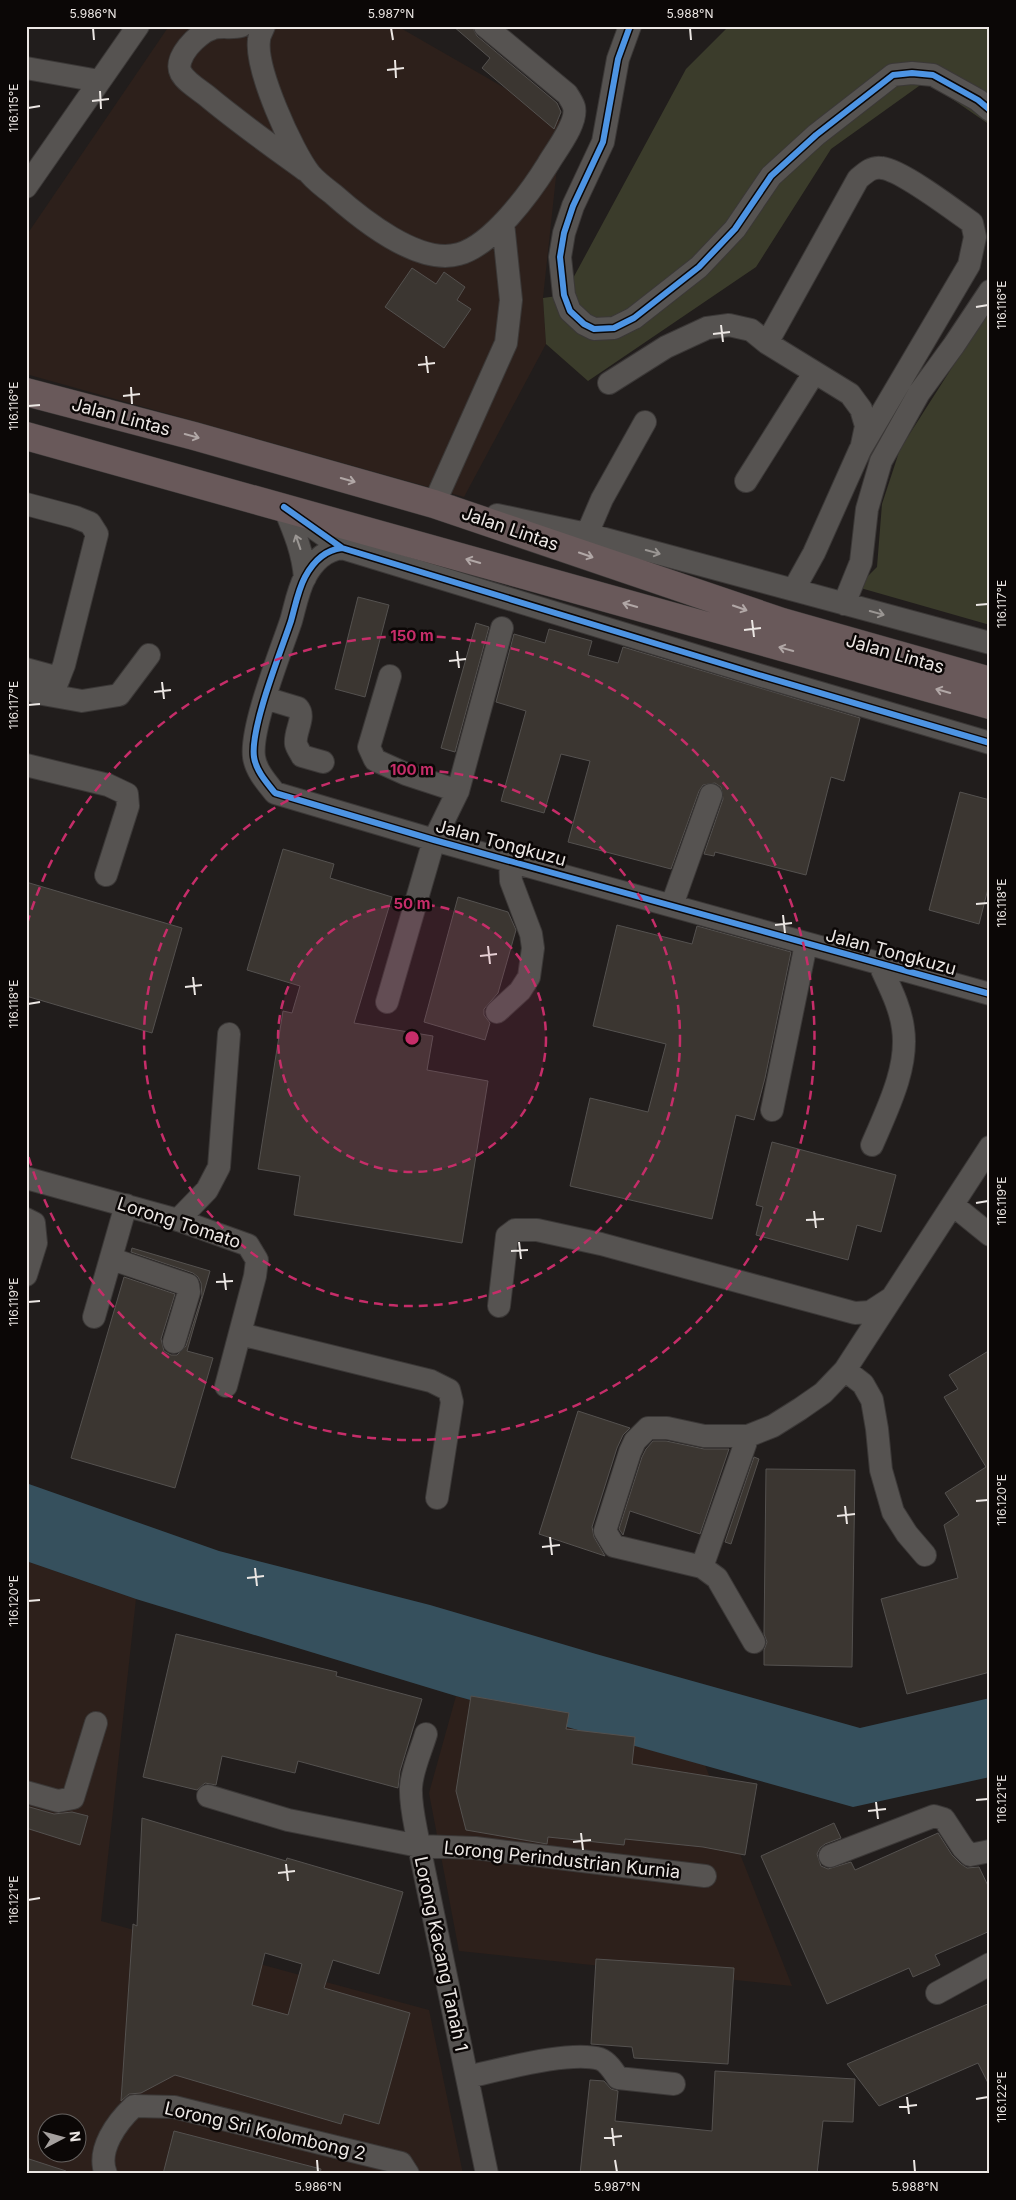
<svg xmlns="http://www.w3.org/2000/svg" width="1016" height="2200" font-family="Inter,sans-serif">
<style>
.built{fill:#2d201b;fill-rule:evenodd}
.green{fill:#3b3c2b}
.water{fill:#36505d}
.building{fill:#3b3631;stroke:#54514f;fill-rule:evenodd}
.lines{fill:none;stroke-linecap:round;stroke-linejoin:round}
.minor-casing{stroke:#3b3837;stroke-width:24}
.highway-casing{stroke:#3b3837;stroke-width:29}
.minor{stroke:#565351;stroke-width:22}
.highway{stroke:#69595a;stroke-width:28}
.cycleway-casing{stroke:#0b0706;stroke-width:9}
.cycleway{stroke:#4d94e3;stroke-width:6}
.oneway{stroke:#b1a7a6}
.oneway2{stroke:#9a9693}
.ticks{fill:none;stroke:#ece7e4;stroke-width:2}
.ring{fill:none;stroke:#c62d69;stroke-width:2.5;stroke-dasharray:9 6}
.labels{text-anchor:middle;stroke-width:5;stroke-linejoin:round;paint-order:stroke}
.street-label{font-size:18px;fill:#ece7e4;stroke:#0b0706}
.centre{fill:#c62d69;stroke:#0b0706;stroke-width:2.5}
.ring-label{font-size:15px;text-anchor:middle;font-weight:bold;fill:#c62d69;stroke:#0b0706;stroke-width:5;stroke-linejoin:round;paint-order:stroke}
.neatline{fill:none;stroke:#ece7e4;stroke-width:2}
.ticks-label{font-size:12px;text-anchor:middle;fill:#ece7e4}
</style>
<rect width="100%" height="100%" fill="#211d1c"/>
<path class="built" d="M169 26H397L562 121 543 298 546 344 464 497 26 374V236Z
M26 1561 136 1599 101 1921 429 2010 463 2174H26ZM48 2122H78V2152H48Z
M456 1696 705 1765 792 1986 459 1951 429 1793Z"/>
<path class="green" d="M729 26H990V125L926 81 831 149 756 267 588 381 546 344 543 298 564 295 686 69Z
M990 308V625L857 587 877 567 882 504 900 449Z"/>
<path class="water" d="M26 1483 219 1551 430 1605 596 1654 860 1728 990 1698V1777L853 1807 456 1696 136 1599 26 1561Z"/>
<path class="building" d="M453 26H472L477 36 557 103 561 112 554 129 482 68 490 58Z
M412 268 436 284 444 272 465 287 457 300 471 309 444 348 385 307Z
M358 597 389 605 365 697 335 689Z
M476 623 489 627 455 752 441 748Z
M549 629 592 641 588 655 618 663 623 647 860 718 844 781 831 777 806 875 715 852 714 856 704 854 723 799 721 787 715 783 703 785 699 791 671 869 568 842 590 761 561 754 544 813 501 801 526 711 496 702 514 634 545 643Z
M960 792 990 800V881L979 924 929 910Z
M283 849 334 864 330 878 392 897 354 1023 433 1036 427 1070 488 1081 462 1243 294 1215 300 1176 258 1169 283 1011 292 1013 300 986 247 970Z
M26 882 182 928 152 1033 26 996Z
M458 897 508 912 516 930 498 993 484 1009V1015L490 1023 485 1040 424 1022Z
M617 925 692 944 697 926 791 952 765 1078 754 1120 736 1115 712 1219 570 1186 590 1098 648 1112 666 1044 593 1026Z
M772 1142 896 1175 881 1232 857 1225 848 1260 756 1235 763 1207 756 1205Z
M132 1248 210 1271 187 1351 213 1358 175 1488 71 1458 124 1277 175 1294 161 1339 164 1351 171 1355H177L186 1346 202 1296 201 1283 198 1277 193 1273 131 1252Z
M990 1350V1672L907 1694 881 1599 958 1578 944 1525 959 1515 945 1493 986 1467 944 1397 958 1389 949 1375Z
M578 1411 630 1428 623 1435 617 1448 592 1527 594 1537 605 1556 539 1534Z
M653 1441H666L704 1449H729L700 1534 630 1511 623 1535 619 1529 642 1457 646 1449Z
M754 1457 759 1459 731 1544 725 1542Z
M766 1469 855 1470 852 1667 764 1665V1650L767 1642 764 1634Z
M176 1634 337 1672 336 1676 422 1699 400 1771 398 1788 298 1761 295 1773 222 1756 216 1785 205 1783 197 1790 143 1777Z
M471 1696 569 1713 566 1729 635 1737 632 1764 757 1784 745 1855 703 1847 625 1839 624 1845 548 1837 547 1844 466 1830 456 1791Z
M26 1806 54 1814 72 1812 88 1816 80 1845 26 1828Z
M142 1818 286 1861 287 1858 403 1892 379 1974 333 1960 324 1988 410 2013 379 2124 344 2114 341 2124 175 2075 141 2093 129 2094 121 2101 133 1924 137 1926ZM265 1953 302 1964 288 2015 252 2005Z
M834 1823 841 1838 825 1844 820 1848 817 1854 821 1866 828 1869 851 1862 855 1870 938 1833 952 1855 961 1864 967 1868 979 1867 990 1890V1931L935 1955 940 1965 913 1977 909 1968 827 2004 761 1856Z
M596 1959 734 1968 728 2064 634 2058 632 2047 591 2044Z
M990 2003V2087L978 2063 879 2106 847 2064Z
M715 2071 855 2079 853 2122 823 2121 817 2174H580L590 2080 604 2081 611 2089 618 2091 615 2121 712 2131Z
M174 2131 321 2169 320 2174H163Z
M26 2158 66 2171V2174H26Z"/>
<g class="lines">
<g class="minor-casing">
<path id="minor" d="M241 26C231 29 221 25 211 29 198 33 173 58 181 73 186 82 198 89 207 96 238 122 272 146 305 170
M264 26C262 31 259 36 259 40 255 69 292 151 310 174 316 181 325 188 333 194 360 218 419 266 459 254 492 245 530 193 548 164 556 150 578 123 574 107 573 103 569 97 567 94L485 26
M630 26 618 59 603 142 573 206 564 233 560 257 564 295 570 311 584 324 594 329 614 328 634 318 699 267 735 229 771 176 816 135 893 75 912 73 933 75 978 100 990 110
M26 68 99 81
M26 187 138 26
M767 343 858 179C865 173 872 166 882 168 901 170 954 210 972 223L975 237 969 265 860 450 814 553 794 589
M609 383 666 347 707 328 729 325 751 330 767 343 850 394 861 409 866 426 862 445
M746 481 814 373
M26 504 75 517 90 523 97 534 64 665 55 688 50 692H36L26 689
M284 507C294 531 303 552 305 578
M451 507 434 504 506 343 511 300 503 223
M497 515 587 534 990 643
M297 516 342 548 759 675 990 743
M587 534 602 499 645 422
M342 548C325 550 313 562 305 577 298 590 295 607 291 621 281 651 250 728 254 757 256 771 267 783 275 793L434 840 990 994
M844 604 861 562 867 509 881 461 919 393 954 345 990 291
M26 669 59 678
M390 676 369 747 375 760 406 774 458 791
M37 693 82 701 119 695 149 655
M265 698 298 708C306 717 294 732 296 744 297 748 300 752 302 756L323 762
M26 765 108 785 127 794 128 806 106 875
M672 905 711 795
M387 1002 434 840 458 791 502 628
M497 1012 520 991 529 977 533 948 531 934 511 881 510 861
M772 1110 806 944
M872 1145C887 1110 909 1067 903 1028 900 1005 888 984 879 963
M26 1178 178 1220 248 1245 257 1260 255 1276 226 1386
M953 1205 990 1235
M26 1219 34 1223 36 1243 26 1275
M178 1220 207 1190 219 1167 229 1034
M112 1259 188 1285 189 1292 174 1342
M499 1306 507 1236 515 1230H537L601 1244 855 1313 870 1312 890 1299
M94 1317 126 1205
M240 1334 431 1381 449 1390 452 1402 437 1498
M845 1370 863 1384 872 1400 877 1429 881 1470 893 1512 907 1534 925 1555
M702 1567 748 1436
M754 1642 717 1578 702 1567 614 1546 605 1531 630 1452 635 1441 648 1428H667L704 1436H748L773 1426 800 1409 823 1393 845 1370 990 1147
M426 1734C421 1751 412 1770 411 1787 410 1806 416 1827 419 1846L487 2174
M26 1792 58 1801 73 1798 96 1723
M208 1796 288 1820 419 1846 475 1848 705 1876
M830 1856 934 1816 944 1819 963 1848 970 1855 990 1851
M937 1993 990 1964
M467 2077C500 2070 570 2050 600 2059 608 2062 614 2072 618 2078L674 2084
M106 2174C96 2150 117 2122 134 2106L174 2107 401 2163 408 2174"/>
</g>
<g class="highway-casing">
<path id="highway" d="M26 392 194 436 434 504 782 622 990 681
M26 436 990 705"/>
</g>
<use href="#minor" class="minor"/>
<use href="#highway" class="highway"/>
<g class="cycleway-casing">
<path id="cycleway" d="M630 26 618 59 603 142 573 206 564 233 560 257 564 295 570 311 584 324 594 329 614 328 634 318 699 267 735 229 771 176 816 135 893 75 912 73 933 75 978 100 990 110
M284 507 342 548 759 675 990 743
M342 548C325 550 313 562 305 577 298 590 295 607 291 621 281 651 250 728 254 757 256 771 267 783 275 793L434 840 990 994"/>
</g>
<use href="#cycleway" class="cycleway"/>
</g>
<defs><path id="oneway-shaft" d="M-6 0H5M1.5-3L5.5 0L1.5 3" fill="none" stroke-width="1.6" stroke-linecap="round" stroke-linejoin="round" transform="scale(1.25)"/></defs>
<g class="oneway">
<use href="#oneway-shaft" transform="translate(192 436) rotate(15)"/>
<use href="#oneway-shaft" transform="translate(348 480) rotate(16)"/>
<use href="#oneway-shaft" transform="translate(586 555) rotate(19)"/>
<use href="#oneway-shaft" transform="translate(473 561) rotate(-164)"/>
<use href="#oneway-shaft" transform="translate(630 605) rotate(-164)"/>
<use href="#oneway-shaft" transform="translate(740 608) rotate(19)"/>
<use href="#oneway-shaft" transform="translate(786 649) rotate(-165)"/>
<use href="#oneway-shaft" transform="translate(943 691) rotate(-164)"/>
</g>
<g class="oneway2">
<use href="#oneway-shaft" transform="translate(298 542) rotate(-109)"/>
<use href="#oneway-shaft" transform="translate(653 552) rotate(15)"/>
<use href="#oneway-shaft" transform="translate(877 613) rotate(15)"/>
</g>
<path class="ticks" d="M93 28 94 40M391 28 393 40M690 28 691 40M395 60 396 78M387 70 404 68M100 91 101 109M92 101 109 99M28 108 40 106M976 307 988 305M721 325 723 342M713 334 730 332M426 356 428 373M418 365 435 363M131 387 132 404M123 396 140 394M28 406 40 405M976 605 988 604M752 620 754 637M744 630 761 628M457 651 459 668M449 661 466 659M162 682 164 699M154 692 171 690M28 705 40 704M976 904 988 903M783 915 785 933M775 925 792 923M488 946 490 964M480 956 497 954M193 977 195 995M185 987 202 985M28 1004 40 1002M976 1203 988 1201M814 1211 816 1228M806 1220 824 1219M519 1242 521 1259M511 1251 528 1250M224 1273 226 1290M216 1282 233 1281M28 1302 40 1301M976 1501 988 1500M845 1506 847 1524M837 1516 855 1514M550 1537 552 1555M542 1547 560 1545M255 1568 257 1586M247 1578 264 1576M28 1601 40 1600M976 1800 988 1799M876 1802 878 1819M868 1811 886 1809M581 1833 583 1850M573 1842 591 1840M286 1864 288 1881M278 1873 295 1871M28 1900 40 1898M907 2097 909 2114M976 2099 988 2097M899 2107 917 2105M612 2128 614 2146M604 2138 622 2136M317 2160 318 2172M615 2160 617 2172M914 2160 915 2172"/>
<circle cx="412" cy="1038" r="134" fill="#c62d69" fill-opacity=".12"/>
<g class="ring">
<circle cx="412" cy="1038" r="134"/>
<circle cx="412" cy="1038" r="268"/>
<path d="M27 924A402 402 0 1 1 27 1152"/>
</g>
<g class="labels">
<g class="street-label">
<text transform="translate(121 417) rotate(15)" y="6">Jalan Lintas</text>
<text transform="translate(510 529) rotate(19)" y="6">Jalan Lintas</text>
<text transform="translate(895 654) rotate(16)" y="6">Jalan Lintas</text>
<text transform="translate(501 843) rotate(15)" y="6">Jalan Tongkuzu</text>
<text transform="translate(891 952) rotate(15)" y="6">Jalan Tongkuzu</text>
<text transform="translate(179 1223) rotate(18)" y="6">Lorong Tomato</text>
<text transform="translate(562 1860) rotate(6)" y="6">Lorong Perindustrian Kurnia</text>
<text transform="translate(441 1954) rotate(78)" y="6">Lorong Kacang Tanah 1</text>
<text transform="translate(265 2131) rotate(13)" y="6">Lorong Sri Kolombong 2</text>
</g>
</g>
<circle cx="412" cy="1038" r="8" class="centre"/>
<g class="ring-label">
<text x="412" y="641">150 m</text>
<text x="412" y="775">100 m</text>
<text x="412" y="909">50 m</text>
</g>
<rect width="1016" height="2200" fill="none" stroke="#0b0706" stroke-width="55"/>
<g transform="translate(62 2138) rotate(84)"><circle r="24" fill="#0b0706" stroke="#65615f"/>
<path d="M0-4L9 19L0 12L-9 19Z" fill="#a5a09e"/>
<text y="-8" font-size="14" font-weight="bold" text-anchor="middle" fill="#ece7e4">N</text>
</g>
<rect x="28" y="28" width="960" height="2144" class="neatline"/>
<g class="ticks-label">
<text x="93" y="18">5.986°N</text>
<text x="391" y="18">5.987°N</text>
<text x="690" y="18">5.988°N</text>
<text transform="translate(14 108) rotate(-90)" y="4">116.115°E</text>
<text transform="translate(1002 305) rotate(-90)" y="4">116.116°E</text>
<text transform="translate(14 406) rotate(-90)" y="4">116.116°E</text>
<text transform="translate(1002 604) rotate(-90)" y="4">116.117°E</text>
<text transform="translate(14 705) rotate(-90)" y="4">116.117°E</text>
<text transform="translate(1002 903) rotate(-90)" y="4">116.118°E</text>
<text transform="translate(14 1004) rotate(-90)" y="4">116.118°E</text>
<text transform="translate(1002 1201) rotate(-90)" y="4">116.119°E</text>
<text transform="translate(14 1302) rotate(-90)" y="4">116.119°E</text>
<text transform="translate(1002 1500) rotate(-90)" y="4">116.120°E</text>
<text transform="translate(14 1601) rotate(-90)" y="4">116.120°E</text>
<text transform="translate(1002 1799) rotate(-90)" y="4">116.121°E</text>
<text transform="translate(14 1900) rotate(-90)" y="4">116.121°E</text>
<text transform="translate(1002 2097) rotate(-90)" y="4">116.122°E</text>
<text x="318" y="2191">5.986°N</text>
<text x="617" y="2191">5.987°N</text>
<text x="915" y="2191">5.988°N</text>
</g>
</svg>
